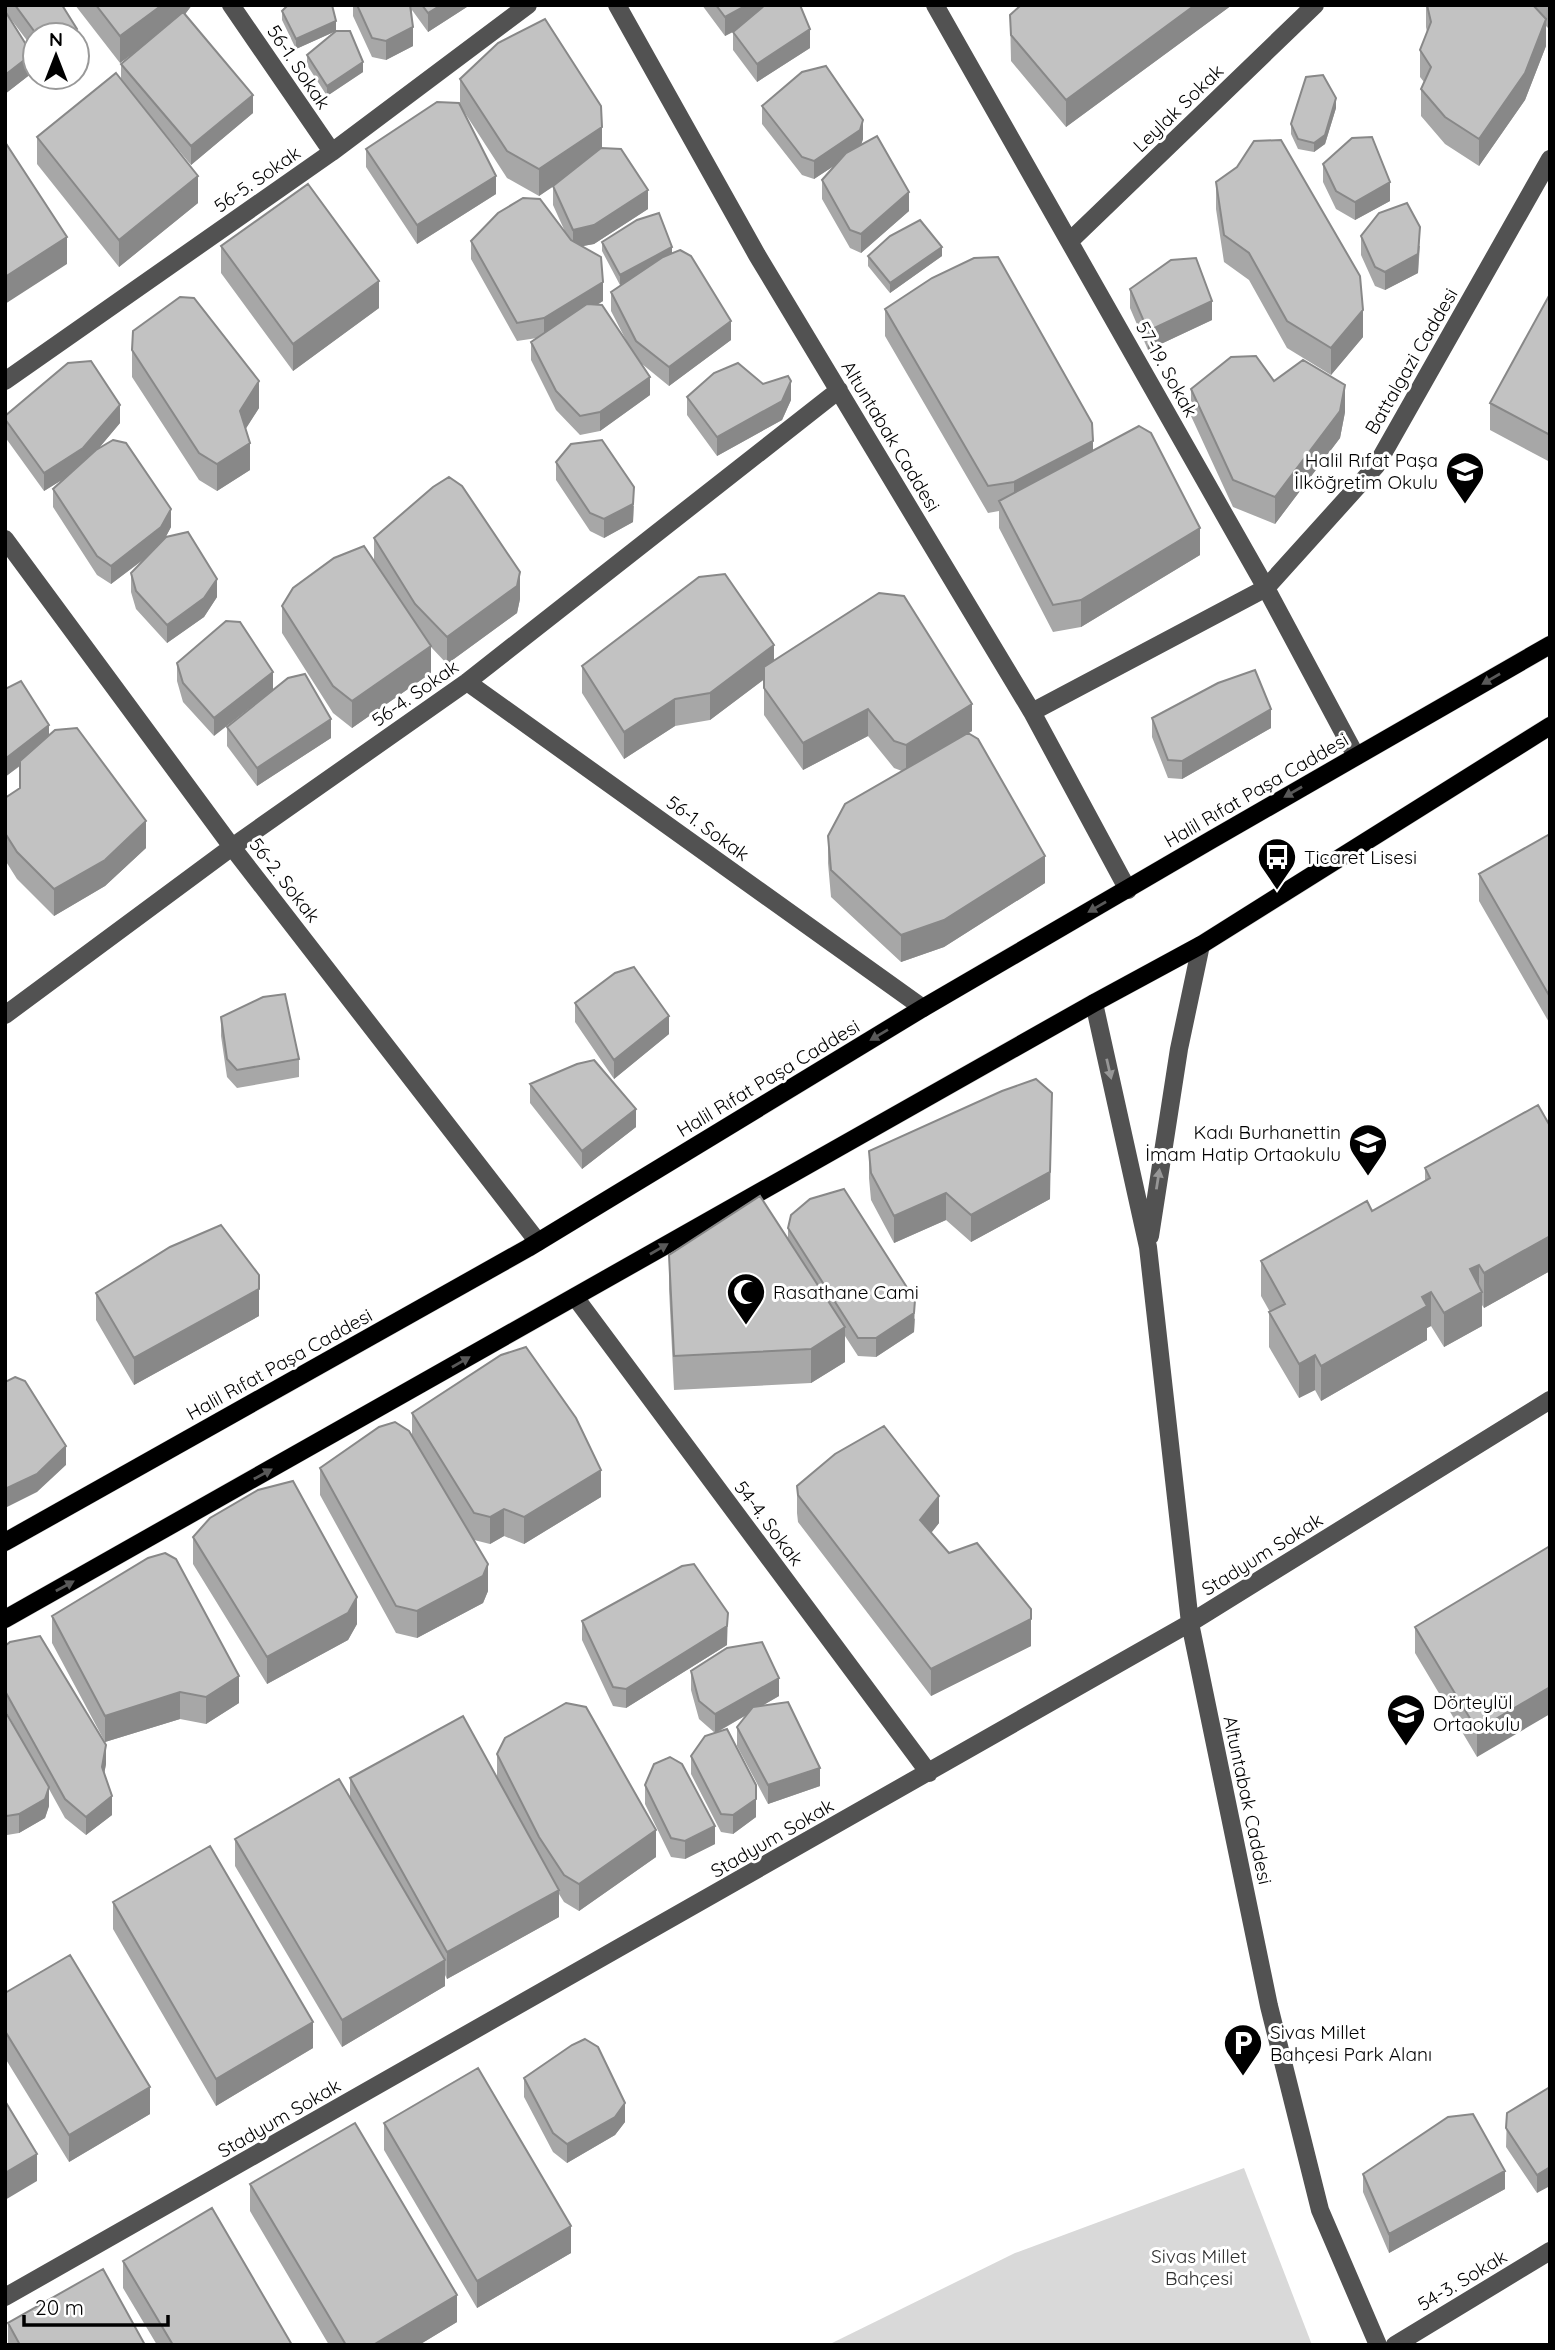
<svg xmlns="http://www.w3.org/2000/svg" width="1555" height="2350" font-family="Quicksand,sans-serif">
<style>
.green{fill:#d9d9d9}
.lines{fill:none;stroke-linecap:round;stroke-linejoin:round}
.major-casing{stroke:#dbdbdb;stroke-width:19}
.minor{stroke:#525252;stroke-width:18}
.major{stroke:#000;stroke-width:18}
.wall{fill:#a7a7a7}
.shaded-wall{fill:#888}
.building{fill:#c2c2c2;stroke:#888;stroke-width:2}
.oneway{fill:#595959}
.oneway2{fill:#979797}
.labels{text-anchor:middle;stroke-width:6;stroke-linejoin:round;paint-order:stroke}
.street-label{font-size:19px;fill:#000;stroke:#fff}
.poi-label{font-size:19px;fill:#000;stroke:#fff;text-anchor:start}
.park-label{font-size:19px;fill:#303030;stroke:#fff}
</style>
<rect width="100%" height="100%" fill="#fff"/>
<path class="green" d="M1244 2168 1312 2345H828L1015 2253Z"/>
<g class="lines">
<g class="major-casing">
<path id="major" d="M5 1542 528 1248 923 1008 1211 840 1550 645
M5 1619 1094 1003 1201 945 1550 726"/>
</g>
<path class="minor" d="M231 5 332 152
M617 5 757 255 1032 712 1128 890
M935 5 1266 588 1356 756
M1071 240 1315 5
M5 381 332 152 528 5
M5 539 232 847 538 1242
M467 682 923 1008
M1032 712 1266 588 1376 466 1550 159
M1094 1003 1148 1247 1190 1623 1269 2006 1320 2210 1378 2345
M5 1015 232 847 467 682 839 390
M1150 1236 1179 1049 1201 945
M575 1297 929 1773
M5 2297 1190 1623 1550 1400
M1395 2345 1550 2251"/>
<use href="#major" class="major"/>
</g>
<path class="wall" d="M5 5H62L77 35H35V51L7 14 32 73 5 94Z
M75 5H192L185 14 253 113 191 165 155 122 198 203 119 267 37 164V137L121 80V64L137 50 120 63Z
M353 5H470L428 32 412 10 413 46 386 60 372 57 353 16Z
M702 5H800L810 48 757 82 733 50V32L725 36Z
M1232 5 1066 127 1011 61 1010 15Z
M1426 5H1550V30L1546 26V46L1525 100 1479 166 1445 144 1421 116V89L1424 82 1420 77V50L1427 32 1426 27Z
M282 11 336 31 296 49 282 20Z
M307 55 363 72 327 96 307 65Z
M460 79 602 148 648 209 594 244 582 246 603 301 597 305 628 344 611 311V292L632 278 620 285 602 251V242L672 253 731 340 669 386 642 364 650 395 600 431 580 435 556 410 531 360V342L537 338 517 341 471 259V241L567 236 553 205V186L539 196 507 178 461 107 496 194 417 244 366 167V149L460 106Z
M762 106 863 139 861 144 909 211 861 253 850 248 822 199V180L835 165 814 179 802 175 762 124Z
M1336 108 1325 144 1314 152 1298 149 1291 134V124Z
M1323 164 1390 201 1355 220 1336 209 1323 182Z
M1216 182 1363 337 1331 375 1287 348 1249 280 1224 262 1216 209Z
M1361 236 1420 246 1418 273 1385 290 1375 286 1361 255Z
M221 246 379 308 293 371 221 273Z
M868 256H942L890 293 868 266Z
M1130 289 1212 320 1148 350 1130 308Z
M1550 294V462L1490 430V403Z
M885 309 1093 451 1200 555 1081 627 1053 632 999 528V511L988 513 885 336Z
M132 350 259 408 245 429 250 470 217 491 199 480 132 377Z
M1274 381 1345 412 1340 438 1275 524 1233 507 1191 416V389Z
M763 384 791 400 782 420 717 456 687 415V397Z
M5 416 120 423 99 448 171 527 165 538 217 597 204 617 167 643 136 609 131 592V573L147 557 111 584 97 575 53 507V489L65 478 44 491 5 437Z
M556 462 634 506 633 522 604 538 590 531 556 480Z
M374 538 520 599 517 613 447 664 431 647V673L352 728 333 713 282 633V606L374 562Z
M226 621 214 736 183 702 177 681V663Z
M774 661 972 731 968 733 1045 883 944 947 901 962 831 897 828 863V836L902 771 894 768 868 736 803 770 764 715V679L710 720 675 726 624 759 582 693V666Z
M5 689 49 735 146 848 105 886 54 916 17 879 5 860V798L20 788V766L5 777Z
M1152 718 1271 728 1182 779 1168 778 1152 737Z
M227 727 331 738 257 786 227 746Z
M1550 834V1024L1479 901V874Z
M575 1003 669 1034 614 1079 575 1022Z
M221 1017 299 1059V1077L237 1088 227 1077 221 1036Z
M530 1084 636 1127 582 1169 530 1103Z
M1550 1126V1271L1484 1308 1482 1305V1326L1444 1347 1431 1326 1427 1328V1340L1321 1401 1315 1390 1299 1398 1269 1347V1312H1270L1261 1296V1261L1372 1211 1425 1181V1168Z
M869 1151 1050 1199 971 1242 946 1220 894 1243 871 1200 869 1178Z
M788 1228 915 1319 914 1332 876 1357 858 1356 845 1336V1362L811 1383 674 1390 669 1289V1255L788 1240Z
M96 1293 259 1316 134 1385 96 1320Z
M412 1413 601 1497 524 1544 504 1536 490 1544 474 1540 488 1591 483 1603 417 1638 396 1633 320 1495V1468L412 1436Z
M797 1486 939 1523 931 1533 1031 1646 931 1696 798 1522 797 1513Z
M193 1537 357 1624 348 1640 267 1684 193 1564Z
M1550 1546 1477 1757 1415 1653V1627Z
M52 1616 239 1703 206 1724 180 1719 105 1742 52 1643Z
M582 1621 727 1645 626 1708 613 1706 582 1640Z
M5 1646 106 1764 104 1774 112 1815 86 1835 65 1818 49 1789V1806L45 1818 19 1833 7 1835 5 1833V1711L30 1755 5 1709Z
M691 1671 779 1696 762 1706 820 1786 768 1804 737 1746V1727L748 1714 716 1733 756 1817 733 1834 721 1832 691 1774V1756L715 1733 699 1719 691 1690Z
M497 1754 656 1857 579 1911 564 1902 559 1894V1917L447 1979 445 1975V1986L342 2047 235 1866V1839L350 1799V1778H497Z
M645 1785 715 1844 685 1859 671 1857 645 1804Z
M113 1902 313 2048 216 2106 113 1929Z
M5 1993 150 2114 69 2162 5 2058Z
M524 2078 625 2122 615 2135 567 2163 553 2152 524 2097Z
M1550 2087 1537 2193 1506 2147 1507 2113Z
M384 2123 571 2253 477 2308 384 2150Z
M1363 2174 1505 2189 1389 2253 1363 2192Z
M250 2184 457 2322 419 2345H329L250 2211Z
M123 2261 292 2345H157L123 2288Z
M8 2323 145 2345H8Z"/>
<path class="shaded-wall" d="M162 5H192L183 17 120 63V36Z
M441 5H470L428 32V13Z
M747 5H773V10L725 36V17Z
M1195 5H1232L1066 127V100Z
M1546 19V46L1525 100 1479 166V139Z
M336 21V31L296 49V39Z
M413 27V46L386 60V41Z
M77 29V35H68Z
M810 29V48L757 82V64Z
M32 54V73L5 94V75Z
M363 62V72L327 96V86Z
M253 95V113L191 165V146Z
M1336 98V108L1325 144 1314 152V143Z
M863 120V139L860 149 814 179V161Z
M602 127V154L539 196V169Z
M198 176V203L119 267V240Z
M496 176V194L417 244V225Z
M1390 182V201L1355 220V202Z
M648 190V209L594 244 573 248V230Z
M909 192V211L861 253V234Z
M1420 227 1418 273 1385 290V272Z
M67 237V264L5 304V277Z
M672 247V256L620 285V275Z
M942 247V256L890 293V283Z
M379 281V308L293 371V344Z
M603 282V301L544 337V318Z
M1212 301V320L1148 350V331Z
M1363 310V337L1331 375V348Z
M731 321V340L669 386V367Z
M650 377V395L600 431V412Z
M259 381V408L240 438V411Z
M791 381V400L782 420 717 456V437Z
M1345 385V412L1340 438 1275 524V497Z
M120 405V423L83 467 44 491V473Z
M1093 441V468L1014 509V482Z
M250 443V470L217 491V464Z
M634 487 633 522 604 538V519Z
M171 509V527L161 546 111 584V566Z
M1200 528V555L1081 627V600Z
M520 572V599L517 613 447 664V637Z
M217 579V597L204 617 167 643V625Z
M774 645V672L710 720V693Z
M431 646V673L352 728V701Z
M7 667V685L5 687V668Z
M273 672V690L214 736V718Z
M675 699V726L624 759V732Z
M972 704V731L906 772V745Z
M868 709V736L803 770V743Z
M1271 709V728L1182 779V761Z
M331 719V738L257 786V768Z
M49 725V743L5 777V759Z
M146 821V848L105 886 54 916V889Z
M1045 856V883L944 947 901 962V935Z
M669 1016V1034L614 1079V1060Z
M1052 1093 1050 1199 971 1242V1215Z
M636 1109V1127L582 1169V1151Z
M946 1193V1220L894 1243V1216Z
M1550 1236V1271L1484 1308V1273Z
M1479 1265V1293L1482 1292V1326L1444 1347V1313L1470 1269Z
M259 1289V1316L134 1385V1358Z
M1431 1292V1326L1427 1328V1340L1321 1401V1366L1422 1297Z
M915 1300 914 1332 876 1357V1338Z
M845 1327V1362L811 1383V1349Z
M1315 1355V1390L1299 1398V1364Z
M66 1446V1465L37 1492 5 1508V1489Z
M601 1470V1497L524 1544V1517Z
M939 1496V1523L920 1547V1520Z
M504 1509V1536L490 1544V1517Z
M488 1564V1591L483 1603 417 1638V1611Z
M357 1597V1624L348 1640 267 1684V1657Z
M728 1613 727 1645 626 1708V1689Z
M1031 1619V1646L931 1696V1669Z
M239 1676V1703L206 1724V1697Z
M779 1678V1696L715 1733V1714Z
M1550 1687V1714L1477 1757V1730Z
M180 1692V1719L105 1742V1716Z
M106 1745V1764L102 1785V1767Z
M820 1768V1786L768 1804V1785Z
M49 1787V1806L45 1818 19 1833V1814Z
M112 1796V1815L86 1835V1817Z
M756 1799V1817L733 1834V1815Z
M715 1826V1844L685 1859V1841Z
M656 1830V1857L579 1911V1884Z
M559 1890V1917L447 1979V1952Z
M445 1960V1986L342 2047V2020Z
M313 2022V2048L216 2106V2079Z
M150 2087V2114L69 2162V2135Z
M625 2103V2122L615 2135 567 2163V2144Z
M37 2154V2181L5 2200V2173Z
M1550 2167V2186L1537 2193V2175Z
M1505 2171V2189L1389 2253V2234Z
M571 2226V2253L477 2308V2281Z
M457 2295V2322L419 2345H373Z"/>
<path class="building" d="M15 5H62L77 29 68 35H37Z
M96 5H162L120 36Z
M288 5H332L336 21 296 39 282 11Z
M357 5H410L413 27 386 41 372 38Z
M422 5H441L428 13Z
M716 5H747L725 17Z
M765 5H800L810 29 757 64 733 32Z
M1021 5H1195L1066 100 1011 35 1010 15Z
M1427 5H1533L1546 19 1525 73 1479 139 1445 117 1421 89 1431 67 1420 50 1431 22Z
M5 11 32 54 5 75Z
M183 12 253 95 191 146 121 64Z
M545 19 601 106 602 127 539 169 507 151 460 79 498 43Z
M336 31H350L363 62 327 86 307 55Z
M826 66 863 120 860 130 814 161 802 157 762 106 802 72Z
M116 73 198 176 119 240 37 137Z
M1323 75 1336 98 1325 135 1314 143 1298 139 1291 124 1306 77Z
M437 102 459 103 496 176 417 225 366 149Z
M877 136 909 192 861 234 850 230 822 180 846 153Z
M1372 137 1390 182 1355 202 1336 191 1323 164 1352 138Z
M1281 140 1360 276 1363 310 1331 348 1287 321 1249 253 1224 235 1216 182 1237 167 1254 141Z
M5 142 67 237 5 277Z
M601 148 621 149 648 190 594 225 573 230 553 186Z
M308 184 379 281 293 344 221 246Z
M523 198 540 199 571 240 601 257 603 282 544 318 517 323 471 241 498 213Z
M1407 203 1420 227 1418 254 1385 272 1375 267 1361 236 1379 213Z
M659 213 672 247 620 275 602 242 637 220Z
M920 220 942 247 890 283 868 256 890 236Z
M680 250 691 256 731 321 669 367 636 341 611 292 663 257Z
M998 257 1092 423 1093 441 1014 482 988 486 885 309 932 278 974 258Z
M1196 258 1212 301 1148 331 1130 289 1171 260Z
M1550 294V435L1490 403Z
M180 297 194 298 259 381 240 411 250 443 217 464 199 453 132 350 133 331Z
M587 304 602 305 650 377 600 412 580 416 556 391 531 342Z
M1256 356 1274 381 1303 360 1345 385 1340 411 1275 497 1233 480 1191 389 1231 357Z
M91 361 120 405 83 448 44 473 5 419V416L68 363Z
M738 363 763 384 788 376 791 381 782 401 717 437 687 397 714 373Z
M1139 426 1151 433 1200 528 1081 600 1053 605 999 501Z
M113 440 126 443 171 509 161 527 111 566 97 556 53 489 96 450Z
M602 440 634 487 633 504 604 519 590 513 556 462 571 444Z
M449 477 462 486 520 572 517 586 447 637 415 604 374 538 433 487Z
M188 532 217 579 204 598 167 625 136 591 131 573 166 537Z
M364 546 431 646 352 701 333 686 282 606 293 588 334 558Z
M725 574 774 645 710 693 675 699 624 732 582 666 699 577Z
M879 593 904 596 972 704 906 745 894 741 868 709 803 743 764 688V667Z
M226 621 240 622 273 672 214 718 183 683 177 663Z
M1255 670 1271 709 1182 761 1168 760 1152 718 1218 683Z
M305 674 331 719 257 768 227 727 288 678Z
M21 681 49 725 5 759V689Z
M77 728 146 821 105 860 54 889 17 852 5 833V798L20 788V761L55 730Z
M968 733 978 739 1045 856 944 920 901 935 831 870 828 836 845 804Z
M1550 834V997L1479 874Z
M634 967 669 1016 614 1060 575 1003 615 973Z
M285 994 299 1059 237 1070 227 1059 221 1017 263 997Z
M594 1060 636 1109 582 1151 530 1084 577 1064Z
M1036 1079 1052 1093 1050 1172 971 1215 946 1193 894 1216 871 1173 869 1151 1002 1091Z
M1538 1105 1550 1126V1236L1484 1273 1479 1265 1470 1269 1482 1292 1444 1313 1431 1292 1422 1297 1427 1306 1321 1366 1315 1355 1299 1364 1269 1312 1285 1304 1261 1261 1367 1201 1372 1211 1430 1178 1425 1168Z
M844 1189 915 1300 914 1313 876 1338H858L788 1228 791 1215 810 1199Z
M760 1196 845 1327 811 1349 674 1356 669 1255Z
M221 1225 259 1275V1289L134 1358 96 1293 170 1247Z
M526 1347 576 1418 601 1470 524 1517 504 1509 490 1517 474 1513 412 1413 501 1355Z
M15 1377 25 1381 66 1446 37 1474 5 1489V1382Z
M395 1422 409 1431 488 1564 483 1576 417 1611 396 1606 320 1468 379 1427Z
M884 1426 939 1496 920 1520 949 1553 977 1543 1031 1609V1619L931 1669 798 1495 797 1486 835 1454Z
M293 1481 357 1597 348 1613 267 1657 193 1537 210 1518 258 1490Z
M1550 1546V1687L1477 1730 1415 1627Z
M165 1553 176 1559 239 1676 206 1697 180 1692 105 1716 52 1616 148 1558Z
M694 1564 728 1613 727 1626 626 1689 613 1687 582 1621 682 1566Z
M40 1636 106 1745 102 1767 112 1796 86 1817 65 1799 5 1691V1646L10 1642Z
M762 1642 779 1678 715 1714 699 1701 691 1671 727 1648Z
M788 1702 820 1768 768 1785 737 1727 753 1707Z
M566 1703 586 1707 656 1830 579 1884 564 1875 539 1837 497 1754 505 1738Z
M5 1711 49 1787 45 1799 19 1814 7 1816 5 1814Z
M463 1716 559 1890 447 1952 350 1778Z
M727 1729 756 1785V1799L733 1815 721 1814 691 1756 705 1736Z
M670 1757 682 1764 715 1826 685 1841 671 1838 645 1785 654 1764Z
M339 1779 445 1960 342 2020 235 1839Z
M210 1846 313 2022 216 2079 113 1902Z
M70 1955 150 2087 69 2135 5 2031V1993Z
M585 2039 598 2047 625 2103 615 2117 567 2144 553 2133 524 2078 572 2045Z
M478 2068 571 2226 477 2281 384 2123Z
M1550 2087V2167L1537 2175 1506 2128 1507 2113Z
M5 2101 37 2154 5 2173Z
M1473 2114 1505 2171 1389 2234 1363 2174 1448 2117Z
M355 2123 457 2295 373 2345H346L250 2184Z
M212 2208 292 2345H173L123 2261Z
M103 2269 145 2345H20L8 2323Z"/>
<defs><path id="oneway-solid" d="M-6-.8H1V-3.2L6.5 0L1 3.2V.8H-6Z" transform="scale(1.75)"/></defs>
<g class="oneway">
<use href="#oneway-solid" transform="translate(1491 679) rotate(150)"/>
<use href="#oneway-solid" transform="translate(1293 792) rotate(150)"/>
<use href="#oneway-solid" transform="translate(1097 907) rotate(150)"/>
<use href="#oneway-solid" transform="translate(879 1035) rotate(149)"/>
<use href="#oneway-solid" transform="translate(659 1249) rotate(-30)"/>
<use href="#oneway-solid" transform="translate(461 1362) rotate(-30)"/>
<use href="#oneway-solid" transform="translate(263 1474) rotate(-29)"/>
<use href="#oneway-solid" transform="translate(65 1586) rotate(-29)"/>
</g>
<g class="oneway2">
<use href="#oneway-solid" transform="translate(1109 1069) rotate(77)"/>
<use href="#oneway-solid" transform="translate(1158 1179) rotate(-81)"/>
</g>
<defs>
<g id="school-pin" transform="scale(2.0125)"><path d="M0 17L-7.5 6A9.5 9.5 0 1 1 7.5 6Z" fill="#000" stroke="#fff"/><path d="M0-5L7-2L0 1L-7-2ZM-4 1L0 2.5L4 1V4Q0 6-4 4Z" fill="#fff"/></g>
<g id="bus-pin" transform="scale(2.0125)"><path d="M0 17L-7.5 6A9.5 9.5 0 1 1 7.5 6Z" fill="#000" stroke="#fff"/><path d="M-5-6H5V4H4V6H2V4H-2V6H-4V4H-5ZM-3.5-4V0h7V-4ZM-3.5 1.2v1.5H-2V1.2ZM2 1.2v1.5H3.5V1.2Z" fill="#fff"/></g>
<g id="mosque-pin" transform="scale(2.0125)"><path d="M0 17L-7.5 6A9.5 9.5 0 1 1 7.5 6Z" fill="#000" stroke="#fff"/><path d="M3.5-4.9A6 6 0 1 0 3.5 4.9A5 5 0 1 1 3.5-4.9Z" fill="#fff"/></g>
<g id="parking-pin" transform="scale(2.0125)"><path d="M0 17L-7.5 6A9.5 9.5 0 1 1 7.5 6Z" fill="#000" stroke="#fff"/><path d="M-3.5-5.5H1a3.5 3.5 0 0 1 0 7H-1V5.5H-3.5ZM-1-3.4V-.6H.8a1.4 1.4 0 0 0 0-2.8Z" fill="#fff"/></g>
</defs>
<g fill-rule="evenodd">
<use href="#school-pin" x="1465" y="471"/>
<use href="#bus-pin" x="1277" y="857"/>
<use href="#school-pin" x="1368" y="1143"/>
<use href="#mosque-pin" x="746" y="1292"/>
<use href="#school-pin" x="1406" y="1713"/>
<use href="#parking-pin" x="1243" y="2043"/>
</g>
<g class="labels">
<g class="street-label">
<text transform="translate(299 67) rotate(56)" y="7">56-1. Sokak</text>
<text transform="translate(1178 108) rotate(-44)" y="7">Leylak Sokak</text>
<text transform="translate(257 179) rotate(-35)" y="7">56-5. Sokak</text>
<text transform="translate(1411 361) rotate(-60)" y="7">Battalgazi Caddesi</text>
<text transform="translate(1167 369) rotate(61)" y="7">57-19. Sokak</text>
<text transform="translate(891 436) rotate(59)" y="7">Altuntabak Caddesi</text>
<text transform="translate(415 693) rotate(-35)" y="7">56-4. Sokak</text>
<text transform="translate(1256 790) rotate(-30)" y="7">Halil Rıfat Paşa Caddesi</text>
<text transform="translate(708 828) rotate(36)" y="7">56-1. Sokak</text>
<text transform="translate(285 880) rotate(52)" y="7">56-2. Sokak</text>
<text transform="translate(768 1078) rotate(-31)" y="7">Halil Rıfat Paşa Caddesi</text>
<text transform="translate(279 1364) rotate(-29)" y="7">Halil Rıfat Paşa Caddesi</text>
<text transform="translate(769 1523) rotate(53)" y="7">54-4. Sokak</text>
<text transform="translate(1262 1554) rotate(-32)" y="7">Stadyum Sokak</text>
<text transform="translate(1248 1800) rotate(78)" y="7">Altuntabak Caddesi</text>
<text transform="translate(772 1838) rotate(-30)" y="7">Stadyum Sokak</text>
<text transform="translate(279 2118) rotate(-30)" y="7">Stadyum Sokak</text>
<text transform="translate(1462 2280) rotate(-31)" y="7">54-3. Sokak</text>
</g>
<g class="poi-label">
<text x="1438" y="467" text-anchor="end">Halil Rıfat Paşa<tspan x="1438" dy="22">İlköğretim Okulu</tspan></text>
<text x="1304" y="864">Ticaret Lisesi</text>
<text x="1341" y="1139" text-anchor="end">Kadı Burhanettin<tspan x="1341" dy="22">İmam Hatip Ortaokulu</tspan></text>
<text x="773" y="1299">Rasathane Cami</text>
<text x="1433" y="1709">Dörteylül<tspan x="1433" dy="22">Ortaokulu</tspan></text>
<text x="1270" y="2039">Sivas Millet<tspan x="1270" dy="22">Bahçesi Park Alanı</tspan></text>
</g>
<g class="park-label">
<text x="1199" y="2263">Sivas Millet<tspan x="1199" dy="22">Bahçesi</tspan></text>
</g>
</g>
<rect width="1555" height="2350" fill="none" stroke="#000000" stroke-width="14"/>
<g transform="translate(56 56)"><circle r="33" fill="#ffffff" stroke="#999999" stroke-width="2"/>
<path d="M0-5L12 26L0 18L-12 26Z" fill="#000000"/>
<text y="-10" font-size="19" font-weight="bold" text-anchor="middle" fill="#000000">N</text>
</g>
<path d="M24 2315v10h144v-10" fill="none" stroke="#000000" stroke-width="3.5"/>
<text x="35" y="2315" font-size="21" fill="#000000" stroke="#ffffff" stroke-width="5" paint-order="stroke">20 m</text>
</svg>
